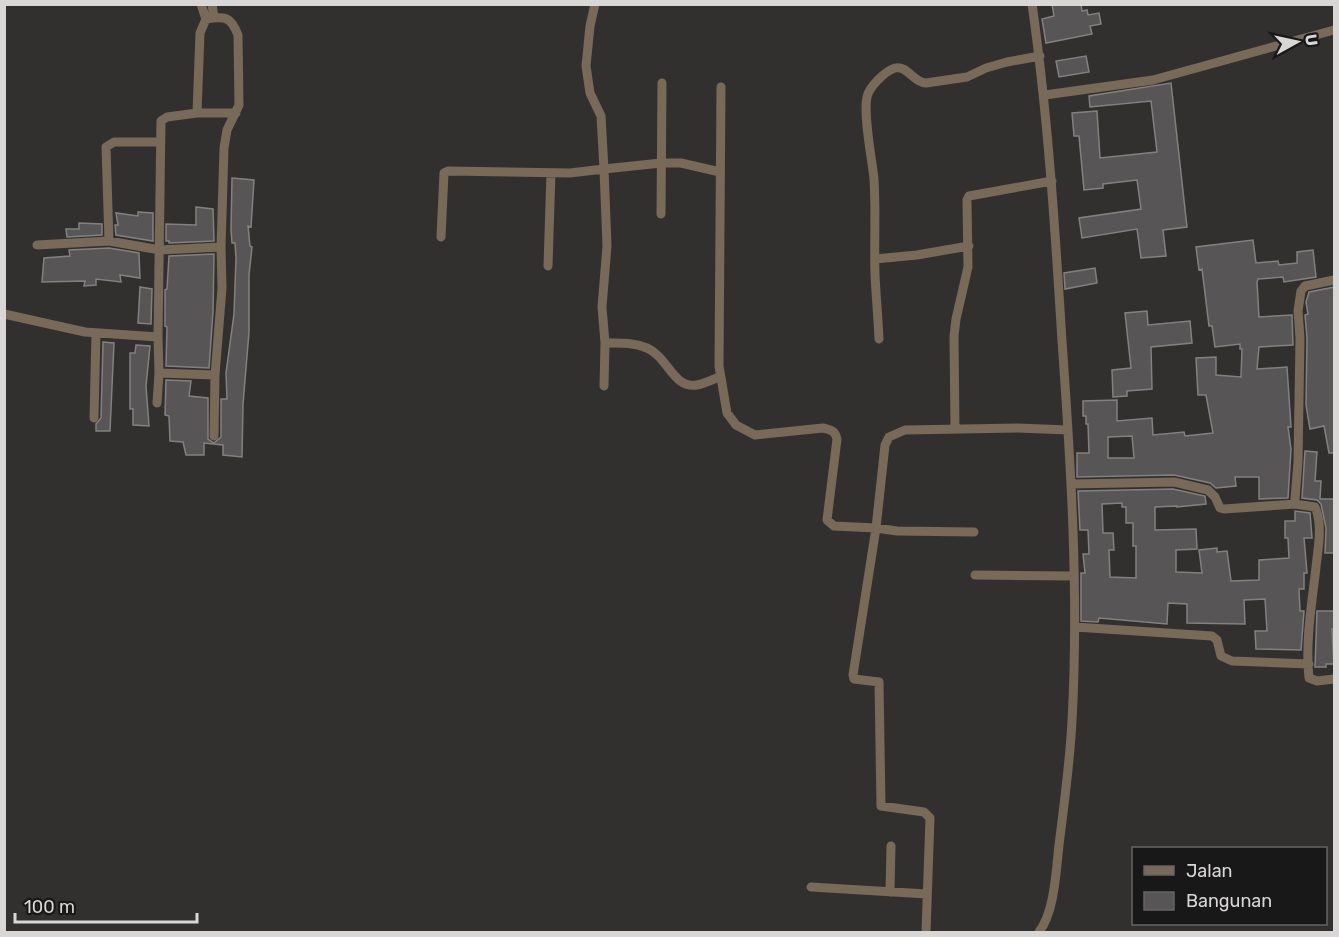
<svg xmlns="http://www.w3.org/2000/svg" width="1339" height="937" font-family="Rubik,sans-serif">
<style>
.building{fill:#585556;stroke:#838080;stroke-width:1.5;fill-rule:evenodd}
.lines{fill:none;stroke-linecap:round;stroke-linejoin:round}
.minor{stroke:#786958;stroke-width:9}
</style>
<rect width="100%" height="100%" fill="#32302f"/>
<path class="building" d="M1052 4H1081L1082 11 1087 10 1088 15 1099 13 1101 24 1090 26 1092 34 1046 43 1042 19 1054 16Z
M1086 56 1089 72 1059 77 1056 61Z
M1171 83 1187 227 1163 230 1166 256 1141 258 1137 229 1082 238 1079 218 1141 209 1137 180 1103 184V188L1084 190 1079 136H1074L1072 113 1097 111 1100 158 1157 152 1151 101 1090 107 1089 96Z
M232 178 254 180 251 227 248 226 250 246 252 247 249 275V332L243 404 242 457 223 455V445L204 443V455H186L183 442 170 441 169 416 165 415 166 380 191 381 189 396 208 398V439L214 443 221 437V399H227L226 373 234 314 236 258 235 243H232L231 230Z
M196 207 213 209 214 241 169 243V241H166V224L196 225Z
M138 212 153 213V241L116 235 115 225H118L116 213 138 216Z
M79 223 102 224V235L67 237 66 229H79Z
M1253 240 1256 263 1278 261 1279 265 1297 263V252L1313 250 1316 277 1284 282 1283 277 1258 279 1257 282 1259 317 1292 315 1293 345 1259 347 1257 369 1287 367 1291 427H1288L1291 449 1288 498 1259 499V477H1235L1236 486 1216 488 1210 483 1174 475 1077 477V453H1089L1088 424H1086V416H1083V401L1117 400V421L1152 418 1153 435 1184 432 1185 436 1213 433 1206 395H1198L1196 358 1216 357V375L1241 377 1242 349H1240V344L1215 347 1212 326H1209L1202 269 1199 270 1196 247ZM1132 436 1134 458H1108V437Z
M109 248 139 253 140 278 120 275 121 282 96 279V285L84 286 85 281 42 282 44 258 70 256 69 250Z
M214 254 213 312 209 368 166 366 167 327 165 326V290L167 289 169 256Z
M1095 268 1097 283 1065 289 1064 273Z
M140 287 152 289 151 324 138 323Z
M1335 287V453H1329L1324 426 1310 429 1306 405 1307 338 1305 315 1308 314 1306 302 1309 292Z
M1147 311 1148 325 1190 321 1192 343 1151 347 1152 389 1127 391V396L1113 397 1112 370 1131 368 1125 313Z
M103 342 114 343 110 431H96V424L101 418Z
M136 345 150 346 146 386 149 426 133 425V409H130V353H135Z
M1305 451 1317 452 1315 481H1321L1320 499H1335V553H1325L1326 528 1321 504 1317 500 1302 498Z
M1173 489 1205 496 1206 504 1177 507V506L1155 507V530L1196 529 1197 549 1176 550V572L1202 573 1199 550 1217 548V552L1227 551 1231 581 1259 580V560L1289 558 1288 538H1285V521H1295V511L1310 513 1312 538H1304L1307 573H1304V589H1299L1300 611H1304L1301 650 1256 649 1255 631H1267L1265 599 1244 600 1245 624 1187 623V604L1168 603 1167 624 1099 618 1098 622 1081 621V573H1085L1083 554H1089L1088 530H1080L1078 491ZM1122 503V507H1126V523H1133V546H1136V578L1110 577 1109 550H1114L1113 533H1103L1102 504Z
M1317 611H1335V629H1332L1334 664H1326V667H1315Z"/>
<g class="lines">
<path class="minor" d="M212 4 214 18
M595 4 590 26 586 66 590 93 601 116 604 169 661 163H681L720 172
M1032 4C1048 116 1055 228 1062 341 1071 467 1079 594 1072 721 1070 760 1065 798 1060 837 1056 865 1056 910 1039 932
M206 19C224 16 231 16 238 35L239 105 227 130 224 148 221 247 222 288 215 375 214 436
M721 87 719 366 727 413 736 425 755 435 823 428C832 430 835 431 837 439L827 520 834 526 876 528 853 675 854 679 879 682 881 806 924 812 930 818 926 932
M1045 95 1153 80 1334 30
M197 113H236
M661 214 662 83
M441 237 444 173 448 171 570 173 604 169 607 246 602 307 605 343C619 343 633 342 647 348 668 357 673 389 697 385 704 384 712 380 719 377
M109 241 106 147 114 142H161
M37 245 109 241 160 250 221 247
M875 259 917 255 969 246
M548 266 551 173
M1334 280 1305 286 1301 291 1298 311 1300 338 1298 462 1295 499V504L1315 507C1323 525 1318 548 1316 567 1312 603 1305 642 1309 678L1317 681 1334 679
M4 314 85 332 158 337 161 121 167 117 197 113 200 33 206 19 201 4
M879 339C878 317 876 296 875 275 874 243 876 211 874 179 872 159 863 115 867 97 869 87 885 71 895 68 907 65 914 83 926 83L967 77 986 68 1007 62 1040 56
M159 373 215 375
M604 386 605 343
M157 403 159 373 158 337
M94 418 96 333
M955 429 954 336 956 319 968 267 967 200 969 196 1052 181
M1071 484 1174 482 1208 490 1215 497 1220 508 1224 509 1295 504
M974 532 897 531 876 528 885 445 889 437 905 430 1018 428 1068 430
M975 575 1074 576
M1075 627 1212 636 1217 640 1221 656 1232 661 1309 664
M811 887 927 894
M890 892 891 846"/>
</g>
<rect width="1339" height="937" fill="none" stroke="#d9d7d6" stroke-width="12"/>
<rect x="1132" y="847" width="195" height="78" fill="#191818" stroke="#666464" stroke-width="1.5"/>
<rect x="1144" y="866" width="30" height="9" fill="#786958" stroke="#666464" stroke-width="1.5"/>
<text x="1186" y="877" font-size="18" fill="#d9d7d6">Jalan</text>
<rect x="1144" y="892" width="30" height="18" fill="#585556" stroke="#666464" stroke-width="1.5"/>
<text x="1186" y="907" font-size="18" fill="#d9d7d6">Bangunan</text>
<g transform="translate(1297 42) rotate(82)" stroke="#191818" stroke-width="4.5" paint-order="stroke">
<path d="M0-4.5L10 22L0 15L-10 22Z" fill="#d9d7d6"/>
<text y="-9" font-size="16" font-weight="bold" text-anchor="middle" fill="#d9d7d6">U</text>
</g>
<path d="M15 913v9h182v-9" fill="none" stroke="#d9d7d6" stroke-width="3"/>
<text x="24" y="913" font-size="18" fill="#d9d7d6" stroke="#191818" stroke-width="4.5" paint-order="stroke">100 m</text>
</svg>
